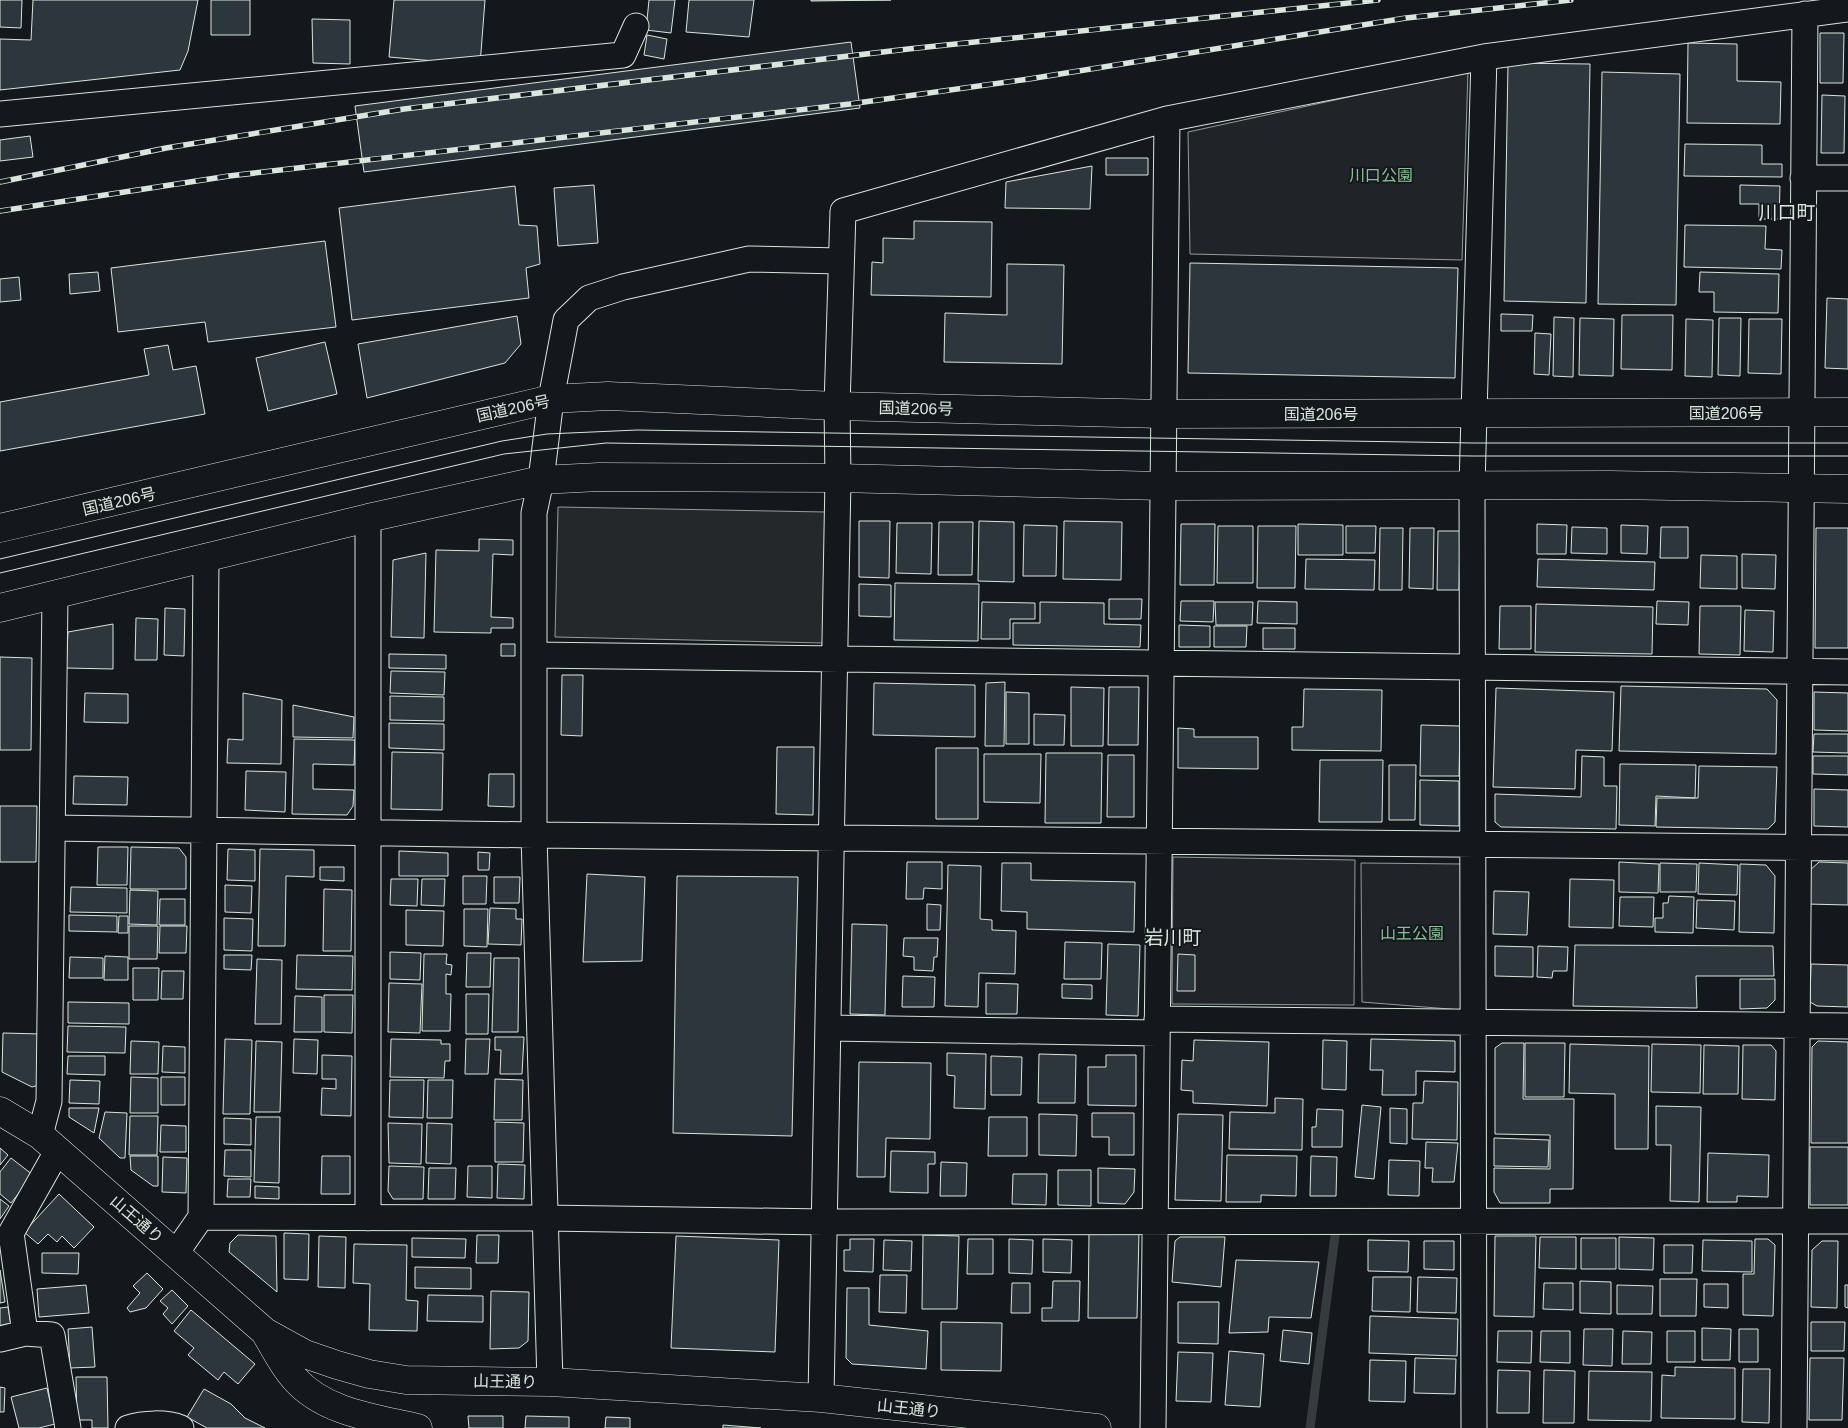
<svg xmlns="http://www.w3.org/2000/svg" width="1848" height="1428" font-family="Arial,'Noto Sans JP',sans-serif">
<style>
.green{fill:#202428;stroke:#939e99}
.parking{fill:#24282b;stroke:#939e99}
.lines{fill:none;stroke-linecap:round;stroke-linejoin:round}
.stream{stroke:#363b3e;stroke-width:9}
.building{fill:#2c363c;stroke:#d8e6dc}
.street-casing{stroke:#d8e6dc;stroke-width:27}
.secondary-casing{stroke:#d8e6dc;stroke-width:29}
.highway-casing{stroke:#d8e6dc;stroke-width:29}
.street{stroke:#14181c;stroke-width:25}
.secondary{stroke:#14181c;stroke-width:28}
.highway{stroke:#14181c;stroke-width:28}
.tram{stroke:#d8e6dc;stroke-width:1}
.rail-casing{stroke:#d8e6dc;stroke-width:5.5}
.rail{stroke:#14181c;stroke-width:4;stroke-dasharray:11;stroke-linecap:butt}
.labels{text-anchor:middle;stroke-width:4;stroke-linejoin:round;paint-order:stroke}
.park-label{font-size:16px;fill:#8ac095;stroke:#14181c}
.street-label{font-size:16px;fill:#d8e6dc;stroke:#14181c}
.quarter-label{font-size:19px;fill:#d8e6dc;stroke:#14181c}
</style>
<rect width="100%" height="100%" fill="#14181c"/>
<path class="green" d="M1468 71 1462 260 1190 254 1188 132Z
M1173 857 1355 860 1354 1005 1172 1004Z
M1361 863 1462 864V1010L1362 1002Z"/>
<path class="parking" d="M558 507 825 512 823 643 555 637Z"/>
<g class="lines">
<path class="stream" d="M1310 1428 1336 1228"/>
</g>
<path class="building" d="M0 0H22L21 28 0 27Z
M33 0H198L188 51 180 70 0 90V39L31 40Z
M211 0H250V35H211Z
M394 0H485L480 65 389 57Z
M649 0H675L671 33 646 30Z
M689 0H754L749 37 686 32Z
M811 0H891L811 1Z
M312 19 350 20V64L313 63Z
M1820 33H1844L1843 83H1820Z
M647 35 667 39 664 59 644 55Z
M851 42 860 108 364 172 355 106Z
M1688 43 1737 44V81L1781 82 1780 124 1687 123Z
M1508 63 1590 64 1586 303 1504 301Z
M1602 72 1680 74 1676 305 1598 304Z
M1822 95 1845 96 1844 153H1821Z
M30 136 33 157 0 161V140Z
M1685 144 1762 145V164H1782V177L1684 176Z
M1106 158H1148V175H1106Z
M1092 166 1090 209 1005 208 1006 182Z
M594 185 598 243 558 246 554 188Z
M1740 185 1780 186 1779 219H1759V204H1740Z
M515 186 519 225 537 226 540 264 526 268 529 298 352 320 339 208Z
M914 221 992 222 991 297 871 295 872 262 883 263V238L914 239Z
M1685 225 1766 226 1765 249 1782 250 1781 269 1684 267Z
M325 241 336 327 208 342 205 322 118 332 111 268Z
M1190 263 1458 268 1455 378 1188 373Z
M1007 264 1064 265 1062 364 944 362 945 313 1007 315Z
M98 272 100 291 70 294 69 274Z
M1700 272 1779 274 1778 313 1714 312V292H1699Z
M19 277 21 300 0 302V279Z
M1827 298 1848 299V369L1825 368Z
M1501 314 1533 315 1532 331H1501Z
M1622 315H1673L1672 370 1621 369Z
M517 316 521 344 505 363 367 398 358 344Z
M1554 317 1574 318 1573 377 1553 376Z
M1580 318 1614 319 1613 376 1579 375Z
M1719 318H1741L1740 376 1718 375Z
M1686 319 1713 320 1712 377 1685 376Z
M1749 319H1782L1781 374 1748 373Z
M1535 333 1551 334 1549 375 1534 374Z
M325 342 337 394 268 411 256 358Z
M168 345 173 370 196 366 205 414 0 451V402L149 375 144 349Z
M859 521H890L889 578 859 577Z
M979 521 1014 522V582L978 581Z
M1064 521 1122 522 1121 580 1063 579Z
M939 522H973L972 575H938Z
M897 523H932L931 574 896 573Z
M1181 524H1215L1214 585H1180Z
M1298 524 1343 525V555H1298Z
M1537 524 1567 525 1566 554H1537Z
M1024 525 1057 526 1056 576H1023Z
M1621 525 1648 526 1647 554 1621 553Z
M1218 526H1253V583H1217Z
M1258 526H1296L1295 588H1257Z
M1346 526H1376L1375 553H1346Z
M1572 527 1607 528V554L1571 553Z
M1661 527H1688V558H1660Z
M1380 528H1403L1402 590H1379Z
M1410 528H1434L1433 589 1409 588Z
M1816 528H1848V648H1815Z
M1438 531H1460L1459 590H1437Z
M479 539 513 540V555L493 554 491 617 513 618V628H491V633L434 632 436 550 479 551Z
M426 553 424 638 391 637 393 560Z
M1742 554 1776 555 1775 589 1742 588Z
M1701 555 1737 556V589L1700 588Z
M1306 559 1375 560 1374 590 1305 589Z
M1538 559 1655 562 1654 590 1537 587Z
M895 583 979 584 978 641 894 640Z
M859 584 891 585V617L859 616Z
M1109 599H1142L1141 619H1109Z
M1181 601H1214L1213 622 1180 621Z
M1258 601 1297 602V624L1257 623Z
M1657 601 1689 602 1688 625 1656 624Z
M982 602 1035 603V619H1010V639H981Z
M1040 602 1104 603V624L1141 625 1140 647 1013 645V623H1040Z
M1215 602H1253L1252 625H1216Z
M1536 604 1653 607 1652 654 1535 652Z
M1500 606H1531V649H1499Z
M1700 606H1741L1740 655 1699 654Z
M165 608 185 609 184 656 164 655Z
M1745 610 1774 611 1773 652 1744 651Z
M136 618 158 619 157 660H135Z
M113 624V669L66 668 68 632Z
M1179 625 1210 626V647H1179Z
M1214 626H1247L1246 647H1214Z
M1263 628H1295V649H1263Z
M501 644H515V656H501Z
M389 654 446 655V669L389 668Z
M0 657 32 658 31 750H0Z
M391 671 445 672 444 695 390 693Z
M562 675H583L582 736 561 735Z
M1005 682 1004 746H985L986 683Z
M874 683 975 685V737L873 735Z
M1621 686 1767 689 1777 700 1776 754 1619 751Z
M1071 687 1104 688 1103 746H1071Z
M1109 687H1139L1138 745H1108Z
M1496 688 1614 692 1612 751 1576 750 1575 789 1493 787Z
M1304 689 1382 690 1381 751 1292 750V727H1303Z
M1006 692 1029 693V744H1006Z
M1814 692 1848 693V731L1814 730Z
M85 693 128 694V723L84 722Z
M243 693 282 700 281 764 227 763 228 739 243 740Z
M390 696 444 697V721L390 720Z
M293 705 354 717 353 738 293 737Z
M1034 714 1065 715 1064 745H1034Z
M389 723 444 724V750L389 748Z
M1421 725 1460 726 1459 776H1420Z
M1178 728 1194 729V737H1258V769L1178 768Z
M1814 734H1848V753L1813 752Z
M294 739 355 740 354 765 313 764V789L354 790 353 806 347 815 292 814Z
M777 747H814L813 815 776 814Z
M936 748H978V819H936Z
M392 752 443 753 442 810 391 809Z
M1046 753H1102L1101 823H1045Z
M984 754H1041L1040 803 984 802Z
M1108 755H1134V817H1107Z
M1582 756 1604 757V786H1617L1616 829 1501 827 1495 822V794L1581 797Z
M1813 756H1848V775L1813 774Z
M1320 760H1383L1382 822H1319Z
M1620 764 1696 765 1695 798 1656 796 1655 826 1619 825Z
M1389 765H1416L1415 820H1389Z
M1699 766 1777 767 1775 822 1768 829 1656 827 1657 798H1698Z
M246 771 286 772 285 812 245 810Z
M489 774H514V807L488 806Z
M74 776 128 777 127 805 73 804Z
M1420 780 1459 781V826L1420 825Z
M1814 789 1848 790V827L1814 826Z
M0 806H37L36 862H0Z
M98 847H128L127 885H97Z
M131 847 179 848 186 857V889H130Z
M228 849 255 850V881L227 880Z
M260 849 314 850V877L286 876 285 946H258Z
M399 851 448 853V876H399Z
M478 852 490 853 489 870H478Z
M907 862H942V889L924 888 923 899H906Z
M1619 862 1659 864 1658 893 1619 892Z
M1819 862 1848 863V905L1807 904 1809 871Z
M1002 863H1031V880L1135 882 1134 932 1027 929V912L1001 911Z
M1660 863 1697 864 1696 892H1660Z
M1699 863 1738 865 1737 895 1698 894Z
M1740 864 1766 865 1775 876 1774 933 1739 932Z
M948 865 981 866 980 919 992 920V930L1016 931 1015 974 979 973 978 1007 945 1006Z
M320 867H344V881L320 880Z
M587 874 645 877 642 961 583 962Z
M463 876H487L486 904H463Z
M677 876 798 877 792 1136 673 1133Z
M494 877H520L519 903H494Z
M391 879H418L417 906 390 905Z
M422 879H445L444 906 421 905Z
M1570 879 1614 880 1613 928 1569 927Z
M225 885 252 886 251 913 225 912Z
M71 887 127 888V913L70 912Z
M324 889 352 890 351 951H323Z
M130 890 158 891 157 925 129 924Z
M1494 891 1529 892 1527 935 1493 934Z
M1669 896 1694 897 1693 933 1655 932V918H1663V903H1668Z
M1620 897H1654L1653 927 1619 926Z
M160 899H185V925H159Z
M1697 900 1735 901 1734 930 1696 928Z
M927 904 941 905 940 930H927Z
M490 908 516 909V919H522L521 945 488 944Z
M464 909H488L487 947 464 946Z
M406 910 444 911 443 946 406 945Z
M69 915 117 916V932L69 931Z
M119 916H128V933H118Z
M224 918 253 919 252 951 224 950Z
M852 924 887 925 885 1015 850 1014Z
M129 926H158L157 959H129Z
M160 926H187L186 953H159Z
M904 938H938L937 957H934L933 971 914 970V957L903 956Z
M1065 942 1102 943 1101 979H1064Z
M1108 944 1140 945 1138 1016 1106 1015Z
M1575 945 1773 946 1774 976H1696L1697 1008 1573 1006Z
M1495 946 1533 947V977L1495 976Z
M1538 946 1568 947 1567 971H1553L1552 978 1537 977Z
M390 952 421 953 420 980 390 979Z
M467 953H491L490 987H466Z
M424 954H447L446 964 452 965 451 975 446 974V994H451L450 1031H422Z
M1178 954 1195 955V991H1177Z
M224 955H252L251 970 224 969Z
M297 955 353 956 352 990 296 989Z
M105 956 128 957V980H104Z
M70 957 103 958V978H69Z
M494 958H519L518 1032H492Z
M257 959 282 960 281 1024H255Z
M1811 964 1848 965V1007L1817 1006 1810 1002Z
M133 968H159L158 1000H133Z
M162 971H184L183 999H161Z
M903 976 935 977 934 1007H902Z
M1740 979H1775V1000L1767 1008 1740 1009Z
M389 983 422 984 420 1033 388 1032Z
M986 983 1018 984 1017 1014H986Z
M1062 984 1092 985V999L1062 998Z
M466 994H489L488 1034H466Z
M324 995H353L352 1033 324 1032Z
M295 996 322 997V1032H294Z
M68 1002 129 1003V1024L68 1023Z
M68 1026 126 1027 125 1053 67 1052Z
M3 1033 41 1034 39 1085 32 1087 2 1072Z
M495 1037H524L522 1074H500L501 1050H495Z
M225 1039 252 1040 250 1114H223Z
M294 1039 318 1040 317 1074 293 1073Z
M391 1039 441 1040V1044H450V1061H445L444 1078 390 1077Z
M466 1039H490L488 1074H465Z
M1371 1039 1455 1041V1072L1416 1071V1095H1382L1383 1070H1370Z
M1194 1040 1269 1042 1267 1106 1193 1103V1091L1181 1090 1182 1060 1193 1061Z
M1323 1040 1347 1041 1346 1090 1322 1089Z
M131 1041 159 1042 158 1074H130Z
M256 1041 282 1042 280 1112H254Z
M1818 1041 1848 1042V1143H1811L1812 1047Z
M1502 1043H1524L1523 1099H1574L1573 1189H1550V1203H1500L1494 1192V1168L1550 1169V1135L1495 1134V1048Z
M1525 1043H1565L1564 1097H1525Z
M1570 1044 1649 1046 1648 1149H1615V1094L1569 1093Z
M1652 1044 1701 1045 1700 1093 1651 1092Z
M1704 1045 1739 1046 1738 1094H1703Z
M1743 1045H1771L1776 1051 1775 1100 1742 1099Z
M163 1046 185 1047V1073L162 1072Z
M947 1053 986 1054 985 1109 954 1108 955 1076 947 1075Z
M1039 1054 1076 1055 1075 1103H1038Z
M322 1055 352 1056 351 1116 321 1115 322 1088 336 1089V1079H322Z
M1106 1055H1136V1106L1088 1105V1067H1106Z
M68 1056H105V1075L67 1074Z
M991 1056 1022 1057 1021 1095H991Z
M859 1062 931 1063 930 1139 886 1138 885 1177H857Z
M131 1077 158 1078V1113H130Z
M161 1077H185V1105H161Z
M495 1079 523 1080 522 1120H494Z
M70 1080 100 1081 99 1104 69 1103Z
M390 1080H424L423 1118 389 1117Z
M428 1080H453L452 1118H427Z
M1424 1081 1458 1082 1457 1140 1412 1139 1413 1103H1423Z
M1275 1098 1303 1099 1302 1150 1229 1149 1230 1112 1275 1113Z
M1362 1105 1381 1107 1374 1179 1355 1177Z
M1656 1106 1701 1107 1699 1202 1670 1201 1671 1145H1656Z
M69 1108H99L94 1133 69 1117Z
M1390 1108 1407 1109V1144L1390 1143Z
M1317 1109 1343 1110 1342 1147H1312V1127H1316Z
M105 1112 127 1113 125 1158H120L99 1138Z
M1092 1113H1134V1155H1109V1137H1092Z
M1039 1114 1077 1115 1076 1156 1039 1155Z
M1178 1114 1223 1115 1221 1201 1175 1200Z
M130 1116H158L157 1155H129Z
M256 1117H280L279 1183 254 1182Z
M989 1117H1027V1156H988Z
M224 1118 251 1119V1145L224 1144Z
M495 1122 524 1123 523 1162H495Z
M388 1123 422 1124 421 1164 389 1163Z
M427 1123 452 1124 451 1164 426 1163Z
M161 1125 186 1126V1152H160Z
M1494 1138 1549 1140 1548 1167 1494 1166Z
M1426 1142 1458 1143 1454 1182H1432L1433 1168H1425Z
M1810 1147H1848V1205H1810Z
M0 1148 8 1155 0 1165Z
M225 1150H251V1177L224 1176Z
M891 1151 935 1152V1164H928V1193L890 1192Z
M1708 1153 1769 1155 1768 1197 1737 1196V1202H1707Z
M1227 1155 1297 1156 1296 1196 1261 1195V1202H1226Z
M130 1156H158V1186H153L131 1170Z
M322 1156H350V1194H321Z
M1311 1156 1337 1157 1336 1196H1310Z
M163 1157 187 1158 186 1193 162 1192Z
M11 1158 33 1175 11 1203 0 1194V1172Z
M1389 1160 1420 1161 1419 1196 1388 1195Z
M941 1162 967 1163 966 1196H940Z
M498 1164 525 1165 524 1199 497 1198Z
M389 1166 424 1167 423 1199H393L388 1191Z
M468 1166H492V1198L467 1197Z
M429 1168H456L455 1199H428Z
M1098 1168 1135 1169 1134 1192 1125 1204 1098 1203Z
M1058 1170H1091V1206L1058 1205Z
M1013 1174H1047L1046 1205 1012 1204Z
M228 1179H251L250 1197H227Z
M255 1186 279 1187V1199L255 1198Z
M59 1194 94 1227 74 1248 62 1236 57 1242 48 1234 38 1244 24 1232Z
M0 1199 9 1206 0 1219Z
M284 1233 309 1234 308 1280 284 1279Z
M1089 1233H1139L1137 1318H1088Z
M238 1235 276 1236 277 1292 229 1252 230 1243Z
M477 1235H499L498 1263H476Z
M923 1235 959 1236 957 1309H922Z
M319 1236 346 1237 345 1288 318 1287Z
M676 1236 779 1240 775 1352 671 1348Z
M1495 1236H1536L1534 1317 1494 1316Z
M1180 1237H1225L1221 1287 1172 1282 1175 1241Z
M1540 1237H1576V1269L1539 1268Z
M1619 1237 1654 1238 1653 1270 1619 1269Z
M412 1238 466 1239 465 1258 412 1257Z
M1581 1238H1616V1269H1581Z
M850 1239H874L873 1272 844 1271V1250H850Z
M968 1239H993V1274H967Z
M1009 1239 1033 1240 1032 1274 1009 1273Z
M1043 1239 1072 1240 1071 1273 1043 1272Z
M1755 1239H1768L1775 1245 1773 1316 1743 1315V1274H1754Z
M884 1240 912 1241 911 1271 883 1270Z
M1368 1240 1409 1241 1408 1272 1368 1271Z
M1703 1240 1752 1241V1272L1702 1271Z
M1424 1241H1454V1270L1424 1269Z
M1822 1241H1838L1837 1308 1811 1307 1812 1250Z
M354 1244 407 1245 406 1300 418 1301 417 1331 369 1330 370 1284 353 1283Z
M1664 1245H1693L1692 1273H1664Z
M42 1253H79L78 1274 42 1273Z
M1236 1260 1319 1262 1311 1318 1269 1317 1268 1332 1229 1333Z
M415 1267 471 1268V1289L415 1288Z
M0 1270 5 1302 0 1303Z
M147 1273 163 1289 146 1308 130 1312 127 1308 140 1293 133 1286Z
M880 1275H907L906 1313 879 1312Z
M1373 1277H1411L1410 1312 1372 1311Z
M1418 1277 1457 1278 1456 1313 1417 1312Z
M1660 1279H1697L1696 1316H1660Z
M1053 1281H1080L1079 1321H1042V1308H1052Z
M1580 1281 1611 1282V1314L1580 1313Z
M1012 1283H1030V1313H1011Z
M1544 1283H1573V1310L1543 1309Z
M1704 1284H1728V1308L1704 1307Z
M86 1285 89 1313 39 1317 37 1289Z
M1617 1285 1653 1286 1652 1314H1617Z
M1845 1285H1848V1308L1845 1307Z
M847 1288H869V1325L928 1331 926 1369 852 1364 846 1358Z
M172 1290 188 1306 172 1324 163 1314 168 1308 160 1301Z
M491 1291 529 1292 528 1341 519 1348 490 1349Z
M428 1295 483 1296V1322L427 1321Z
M1178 1302H1219L1218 1344 1178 1343Z
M8 1307 11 1326 0 1328V1308Z
M191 1310 255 1364 238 1384 224 1372 218 1380 188 1355 194 1348 174 1331Z
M1370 1316 1458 1319 1457 1356 1369 1353Z
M941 1322 1002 1323 1001 1371 941 1370Z
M1811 1322H1845L1844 1351H1811Z
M92 1327 95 1367 70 1368 68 1329Z
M1702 1328 1731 1329 1730 1360H1702Z
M1584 1329H1613L1612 1366 1583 1365Z
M1739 1329H1758V1362H1739Z
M1283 1330 1312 1333 1309 1364 1280 1361Z
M1498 1331H1532L1531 1363 1497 1362Z
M1541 1331H1570V1363L1540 1362Z
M1623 1331 1652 1332 1651 1364H1622Z
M1667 1331H1695V1362H1667Z
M1229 1351 1264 1354 1260 1407 1225 1405Z
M1178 1352 1213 1353 1211 1402 1176 1401Z
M1415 1358 1456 1359 1455 1394 1414 1393Z
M1810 1358H1844L1842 1420H1809Z
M1370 1360 1406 1361 1405 1402 1369 1401Z
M1675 1367 1735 1368V1419L1661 1418 1662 1375 1675 1376Z
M1743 1369H1770L1769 1423 1742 1422Z
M1498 1370 1530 1371 1529 1413H1497Z
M1544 1370 1575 1371 1574 1423H1543Z
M1589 1371 1652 1372 1651 1421 1588 1420Z
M76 1377H107L108 1428H92V1420H77Z
M0 1387 5 1388 4 1412H0Z
M47 1388 55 1424 39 1428H19L11 1397Z
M204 1389 231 1404 245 1418 265 1428H207L187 1417Z
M468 1416H503V1428H469Z
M526 1416 569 1417V1428H525Z
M606 1417 630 1418V1428H605Z
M723 1425 761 1428H723Z"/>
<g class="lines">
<g class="street-casing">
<path id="street" d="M0 114 623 55 636 26
M1803 178H1848
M368 518V1218
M534 655 1848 672
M53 828 534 835 1848 848
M1157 1019 1848 1026
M828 1028 1157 1033
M40 1135 49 1101 55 595
M58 1150 11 1233 25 1333 52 1335 68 1428
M201 1217 544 1218 824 1222 1848 1221
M176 1253 201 1217 206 557
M0 1339 25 1333
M550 1382 534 835V513L541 480 551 399 566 320 589 298 623 287 749 259 841 261
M821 1398 838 478 837 406 843 211 1167 119 1484 57 1848 9
M128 1428C143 1423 166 1422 181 1428
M1153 1428 1167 119
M1474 1428 1472 486 1484 57
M1794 1428 1805 14"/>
</g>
<g class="secondary-casing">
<path id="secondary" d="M0 1111 40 1135 265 1332 305 1354 337 1365 369 1374 406 1380 550 1382 821 1398 1097 1428
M266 1334C275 1349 283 1366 295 1379 325 1413 376 1418 418 1428"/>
</g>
<g class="highway-casing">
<path id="highway" d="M0 528 551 399 608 396 837 406 1163 414 1848 412
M0 608 368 518 541 480 599 477 838 478 1162 486 1610 485 1848 489"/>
</g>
<use href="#street" class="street"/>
<use href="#secondary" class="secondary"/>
<use href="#highway" class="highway"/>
<path class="tram" d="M0 559 502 441 547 434 637 430 1473 443H1848
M0 573 504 454 606 443 1473 456H1848"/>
<g class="rail-casing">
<path id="rail" d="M0 182 166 148 404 109 908 49 1378 0
M0 211 229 176 850 104 1029 79 1406 18 1571 0"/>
</g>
<use href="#rail" class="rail"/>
</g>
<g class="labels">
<g class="park-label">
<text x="1381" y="181">川口公園</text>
<text x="1412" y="939">山王公園</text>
</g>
<g class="street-label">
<text transform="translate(513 408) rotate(-12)" y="6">国道206号</text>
<text transform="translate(916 408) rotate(1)" y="6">国道206号</text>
<text x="1726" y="419">国道206号</text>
<text x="1321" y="420">国道206号</text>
<text transform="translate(119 501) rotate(-13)" y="6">国道206号</text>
<text transform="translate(137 1219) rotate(41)" y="6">山王通り</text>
<text transform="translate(505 1381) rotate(1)" y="6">山王通り</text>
<text transform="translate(909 1408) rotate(6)" y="6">山王通り</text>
</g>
<g class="quarter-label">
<text x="1787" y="219">川口町</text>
<text x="1173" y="944">岩川町</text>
</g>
</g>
</svg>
